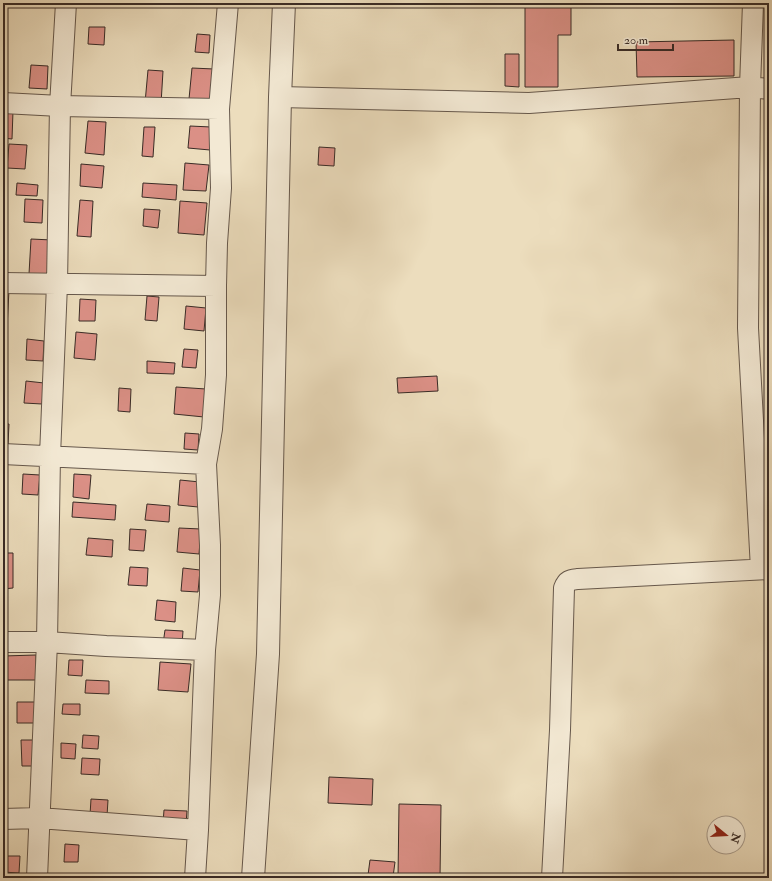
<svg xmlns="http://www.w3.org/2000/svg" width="772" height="881" font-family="'IM FELL Double Pica',serif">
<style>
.building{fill:#db9086;stroke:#392b26}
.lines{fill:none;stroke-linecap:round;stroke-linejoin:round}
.minor-casing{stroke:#66584c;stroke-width:22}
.tertiary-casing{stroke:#66584c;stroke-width:24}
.minor{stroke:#f3e9d4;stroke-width:20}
.tertiary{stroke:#f3e9d4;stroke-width:22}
</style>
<rect width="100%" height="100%" fill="#ecddbd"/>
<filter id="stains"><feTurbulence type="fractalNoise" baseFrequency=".005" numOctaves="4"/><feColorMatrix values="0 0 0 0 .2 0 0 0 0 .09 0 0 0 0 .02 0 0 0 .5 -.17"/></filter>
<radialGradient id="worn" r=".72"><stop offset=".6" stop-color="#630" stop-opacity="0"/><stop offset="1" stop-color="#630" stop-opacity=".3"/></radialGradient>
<path class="building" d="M525 3H558V5H571V35H558V87H525Z
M89 27H105L104 45 88 44Z
M197 34 210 35 209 53 195 52Z
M734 40V76L637 77 636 42Z
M505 54H519V87L505 86Z
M31 65 48 66 47 89 29 88Z
M192 68 214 69 211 100 189 99Z
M148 70 163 71 161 104 145 103Z
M3 110 13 111 12 139 3 138Z
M88 121 106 122 104 155 85 153Z
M190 126 211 127 210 150 188 148Z
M144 127H155L153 157 142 156Z
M9 144 27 145 25 169 7 168Z
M319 147 335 148 334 166 318 165Z
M185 163 209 165 206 191 183 190Z
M81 164 104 166 102 188 80 186Z
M17 183 38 185 37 196 16 195Z
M143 183 177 185 176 200 142 197Z
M25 199 43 200 42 223 24 222Z
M80 200 93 201 91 237 77 236Z
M180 201 207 203 204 235 178 233Z
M144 209 160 210 158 228 143 226Z
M31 239 52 240 50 275 29 274Z
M3 290H9L7 328H3Z
M147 296 159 297 157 321 145 320Z
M80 299 96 300 95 321H79Z
M186 306 206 308 204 331 184 329Z
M76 332 97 334 95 360 74 358Z
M27 339 44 341 43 361 26 360Z
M184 349 198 350 196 368 182 367Z
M147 361 175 363 174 374 147 373Z
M437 376 438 391 398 393 397 378Z
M26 381 44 383 42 404 24 403Z
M176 387 206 389 204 417 174 414Z
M119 388 131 389 130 412 118 411Z
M3 424H9L8 444H3Z
M185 433 199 434 198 450 184 449Z
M23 474 40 475 38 495 22 494Z
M74 474 91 475 89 499 73 497Z
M180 480 200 482 198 507 178 505Z
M73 502 116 505 115 520 72 517Z
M147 504 170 506 169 522 145 520Z
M179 528 201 529 199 554 177 552Z
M130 529 146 530 144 551 129 550Z
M88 538 113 540 112 557 86 555Z
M3 553H13V588L3 589Z
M130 567 148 568 147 586 128 585Z
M183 568 200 570 198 592 181 591Z
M157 600 176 602 175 622 155 620Z
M165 630 183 631 182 645 163 644Z
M36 655V680H3V656Z
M69 660H83L82 676 68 675Z
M160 662 191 664 188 692 158 690Z
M86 680 109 681V694L85 693Z
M17 702H37V723H17Z
M63 704H80V715L62 714Z
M83 735 99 736 98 749 82 748Z
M21 740H36V766H22Z
M61 743 76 744 75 759 61 758Z
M82 758 100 759 99 775 81 774Z
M329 777 373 779 372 805 328 803Z
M91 799 108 800 107 816 90 815Z
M399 804 441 805 440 878H398Z
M164 810 187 811 186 824 163 823Z
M65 844 79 845 78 862H64Z
M3 856H20L19 873 3 872Z
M370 860 395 862 393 877 368 875Z"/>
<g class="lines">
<g class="minor-casing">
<path id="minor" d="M753 3 750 87 748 328 761 569
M280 97 529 103 750 87 769 89
M3 103 60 106 219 109
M3 283 216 286
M3 454 206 464
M3 642H47L106 646 205 650
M3 819 39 818 198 830
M37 878 47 642 50 456 57 284 60 106 66 3
M195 878 198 830 205 650 210 595V545L206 464 212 429 216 375V286L217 243 221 188 219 109 228 3
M552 878 560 730 564 588C567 580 570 580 578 579L769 569"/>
</g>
<g class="tertiary-casing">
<path id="tertiary" d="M253 878 268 654 280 97 284 3"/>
</g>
<use href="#minor" class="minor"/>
<use href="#tertiary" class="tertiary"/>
</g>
<rect width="772" height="881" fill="none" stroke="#ecddbd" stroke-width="16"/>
<rect x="4" y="4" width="764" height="873" fill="none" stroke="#392b26" stroke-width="2"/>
<rect x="8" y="8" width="756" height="865" fill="none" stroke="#392b26"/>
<g transform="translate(726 835) rotate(108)"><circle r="19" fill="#f3e9d4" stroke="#a99d8e"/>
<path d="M0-3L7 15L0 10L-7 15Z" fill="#8f2418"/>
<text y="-6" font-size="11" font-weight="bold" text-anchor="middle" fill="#392b26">N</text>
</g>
<path d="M618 44v6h55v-6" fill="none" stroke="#392b26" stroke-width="2"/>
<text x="624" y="44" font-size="12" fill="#392b26" stroke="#f3e9d4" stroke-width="3" paint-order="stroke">20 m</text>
<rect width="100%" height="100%" filter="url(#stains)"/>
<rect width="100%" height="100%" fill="url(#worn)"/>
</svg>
